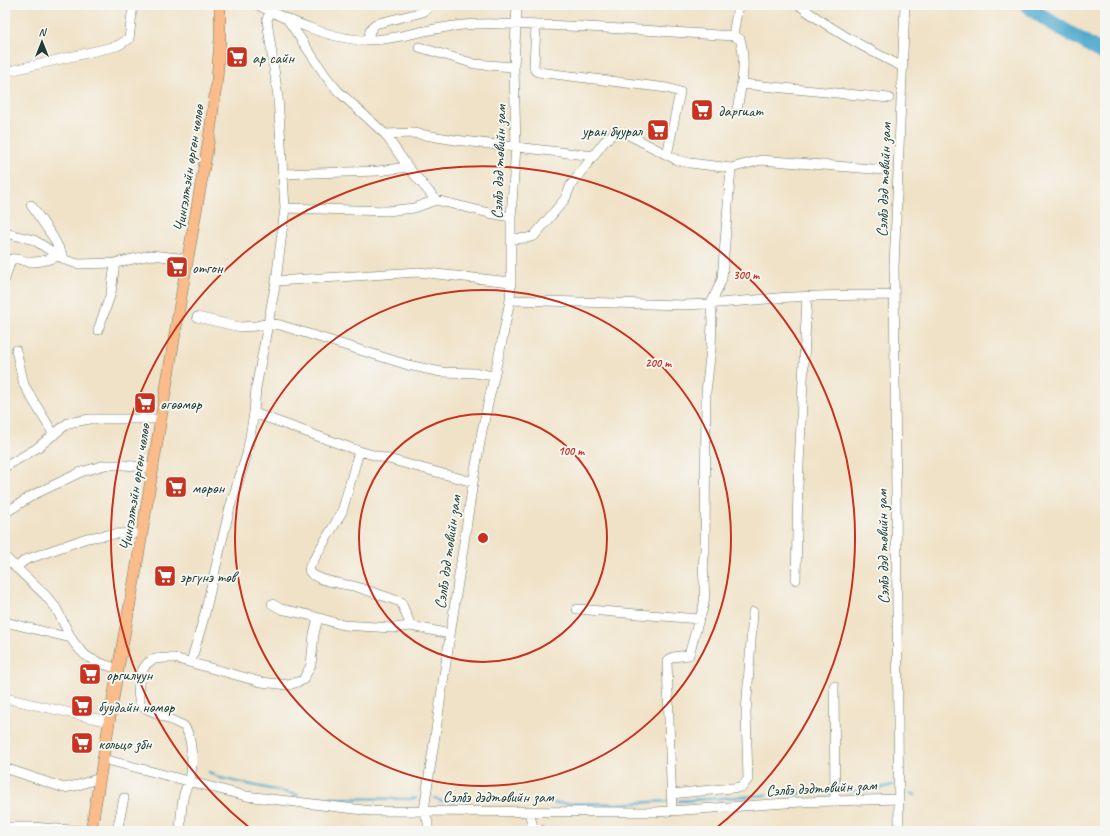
<svg xmlns="http://www.w3.org/2000/svg" width="1110" height="836" font-family="Caveat,sans-serif">
<style>
.lines{fill:none;stroke-linecap:round;stroke-linejoin:round}
.stream{stroke:#51aace;stroke-width:2.5}
.river{stroke:#51aace;stroke-width:15}
.minor-casing{stroke:#687767;stroke-width:10}
.major-casing{stroke:#687767;stroke-width:12}
.minor{stroke:#fff;stroke-width:9}
.major{stroke:#f9bc8a;stroke-width:11}
.ring{fill:none;stroke:#c8321e;stroke-width:2}
.labels{text-anchor:middle;stroke-width:4;stroke-linejoin:round;paint-order:stroke}
.poi-label{font-size:16px;fill:#1f3d34;stroke:#f6f6f2;text-anchor:start}
.street-label{font-size:16px;fill:#1f3d34;stroke:#f6f6f2}
.centre{fill:#c8321e;stroke:#f6f6f2;stroke-width:2}
.ring-label{font-size:12px;text-anchor:middle;font-weight:bold;fill:#c8321e;stroke:#f6f6f2;stroke-width:4;stroke-linejoin:round;paint-order:stroke}
</style>
<rect width="100%" height="100%" fill="#f6f6f2"/>
<filter id="ink" filterUnits="userSpaceOnUse"><feTurbulence type="fractalNoise" baseFrequency=".025" numOctaves="2"/><feDisplacementMap in="SourceGraphic" scale="8" xChannelSelector="R" yChannelSelector="G"/><feConvolveMatrix kernelMatrix="1 2 1 2 8 2 1 2 1" color-interpolation-filters="sRGB"/></filter>
<filter id="wash" filterUnits="userSpaceOnUse"><feTurbulence type="fractalNoise" baseFrequency=".012" numOctaves="4" result="noise"/><feDisplacementMap in="SourceGraphic" scale="16" xChannelSelector="R" yChannelSelector="G"/><feGaussianBlur stdDeviation="0.9" result="paint"/><feColorMatrix in="noise" values="0 0 0 0 0 0 0 0 0 0 0 0 0 0 0 0 0 1.4 0 .05"/><feComposite in="paint" operator="in"/></filter>
<g filter="url(#wash)">
<rect width="100%" height="100%" fill="#f0e2c7"/>
<g class="lines">
<path class="stream" d="M209 772 220 778 298 795
M844 792 871 790 893 785
M785 793H831
M911 793 915 795
M318 798 410 799 416 798
M435 798 441 801H468
M679 801 767 795
M549 803 617 804 668 801"/>
<path class="river" d="M1027 5C1050 25 1080 37 1105 55"/>
</g>
</g>
<g filter="url(#ink)">
<g class="lines">
<g class="minor-casing">
<path id="minor" d="M258 5C288 21 336 41 369 40 391 40 413 33 435 29 457 25 479 23 501 24 578 25 656 31 733 36
M799 5C831 30 866 49 903 67
M288 20 325 75 337 90 385 134 408 167 436 200 489 213 511 217
M536 25 534 66 535 70 538 72 667 88 680 92 667 155
M368 40 370 31 375 24 423 12 427 9 429 5
M419 47 475 64 514 67
M5 72 117 46 129 39 133 5
M742 84 889 98
M737 110C741 88 747 62 740 39L733 36 738 5
M385 134 413 133 455 140 594 156
M283 174 378 171 408 167
M31 205 53 237 65 260 78 264 115 263 151 255 189 259
M285 208 387 211 414 208 436 200
M5 233 34 240 62 258
M511 239 527 238 534 236 565 199 571 185 604 142 614 133 619 132 627 134 677 160 690 163 731 168
M5 279 11 259C19 258 23 261 30 262 40 263 50 259 59 256
M276 281 418 272 511 282
M510 300 682 305C714 304 746 301 777 298 816 295 855 295 894 295
M197 317 240 327 256 326 268 323 280 325 408 365 441 372 475 373 494 376
M98 330 111 293 115 263
M16 350 24 385 54 435
M254 413 359 451 473 482
M5 467 37 448 68 423 90 419H161
M5 513 33 495 81 472 105 465H124L153 468
M5 557 45 595 56 608 71 638
M16 568 25 560 87 538 114 534 142 533
M796 580 798 486 807 297
M272 604 281 609 309 615 343 625 392 628 411 626 401 602C387 597 372 592 357 587 345 584 322 582 312 574 309 572 309 569 310 566L342 512 359 451
M577 609 699 619C711 595 699 575 705 551L706 392 711 348 712 322 711 304 722 279 731 168 761 160 885 170
M5 622 71 638C85 660 94 661 118 669
M411 626 450 634
M191 662 204 617 230 507 247 454 254 413 256 388 276 281 285 208 278 97 267 20 272 5
M834 686 835 801
M5 698 110 722
M103 759 246 796 372 811 655 812 801 802 899 799
M5 768 64 788 78 785 100 778
M671 794 742 787 748 779 746 713 753 612
M672 811 667 661 673 657 689 655 699 619
M529 812 533 827 543 831
M5 827H32L84 831
M117 831 124 798
M180 831C181 819 181 806 184 794 185 789 188 785 190 780 193 766 193 737 184 726L141 706C136 694 138 667 152 660 159 657 166 658 174 658L261 682 289 685 303 680 311 665 314 634 318 618
M428 831V822L424 811 426 796 473 482 482 431 502 341 510 300 511 282V217L516 147 514 67 517 5
M899 831 894 267 905 5"/>
</g>
<g class="major-casing">
<path id="major" d="M91 831 118 669 135 576 182 291 209 139 217 79 220 39V5"/>
</g>
<use href="#minor" class="minor"/>
<use href="#major" class="major"/>
</g>
</g>
<g class="ring">
<circle cx="483" cy="538" r="124"/>
<circle cx="483" cy="538" r="248"/>
<path d="M251 829A372 372 0 1 1 715 829"/>
</g>
<defs>
<g id="supermarket-square" transform="scale(1.15)"><rect x="-9" y="-9" width="18" height="18" rx="4" fill="#c8321e" stroke="#f6f6f2"/><path d="M-6-5.5h2.5l.6 2H6L4.5 2H-2.5L-4.4-4H-6ZM-1.5 3.2a1.3 1.3 0 1 0 .1 0ZM3 3.2a1.3 1.3 0 1 0 .1 0Z" fill="#fff"/></g>
</defs>
<g fill-rule="evenodd">
<use href="#supermarket-square" x="237" y="57"/>
<use href="#supermarket-square" x="702" y="110"/>
<use href="#supermarket-square" x="658" y="130"/>
<use href="#supermarket-square" x="177" y="267"/>
<use href="#supermarket-square" x="145" y="403"/>
<use href="#supermarket-square" x="176" y="487"/>
<use href="#supermarket-square" x="165" y="576"/>
<use href="#supermarket-square" x="90" y="674"/>
<use href="#supermarket-square" x="82" y="706"/>
<use href="#supermarket-square" x="82" y="743"/>
</g>
<g class="labels">
<g class="poi-label">
<text x="252" y="63">ар сайн</text>
<text x="718" y="116">даргиат</text>
<text x="642" y="136" text-anchor="end">уран буурал</text>
<text x="192" y="273">отгон</text>
<text x="160" y="409">өгөөмөр</text>
<text x="192" y="493">мөрөн</text>
<text x="180" y="582">эргүнэ төв</text>
<text x="106" y="680">оргилуун</text>
<text x="98" y="712">буудайн нөмөр</text>
<text x="98" y="749">кольцо збн</text>
</g>
<g class="street-label">
<text transform="translate(498 162) rotate(-88)" y="6">Сэлбэ дэд төвийн зам</text>
<text transform="translate(188 168) rotate(-81)" y="6">Чингэлтэйн өргөн чөлөө</text>
<text transform="translate(883 180) rotate(-88)" y="6">Сэлбэ дэд төвийн зам</text>
<text transform="translate(134 487) rotate(-81)" y="6">Чингэлтэйн өргөн чөлөө</text>
<text transform="translate(882 547) rotate(-91)" y="6">Сэлбэ дэд төвийн зам</text>
<text transform="translate(447 552) rotate(-82)" y="6">Сэлбэ дэд төвийн зам</text>
<text transform="translate(821 787) rotate(-3)" y="6">Сэлбэ дэдтөвийн зам</text>
<text x="498" y="802">Сэлбэ дэдтөвийн зам</text>
</g>
</g>
<circle cx="483" cy="538" r="6" class="centre"/>
<g class="ring-label">
<text x="746" y="279">300 m</text>
<text x="658" y="367">200 m</text>
<text x="571" y="455">100 m</text>
</g>
<rect width="1110" height="836" fill="none" stroke="#f6f6f2" stroke-width="20"/>
<g transform="translate(42 42)" stroke="#f6f6f2" stroke-width="3" paint-order="stroke">
<path d="M0-3L7 15L0 10L-7 15Z" fill="#1f3d34"/>
<text y="-6" font-size="11" font-weight="bold" text-anchor="middle" fill="#1f3d34">N</text>
</g>
</svg>
